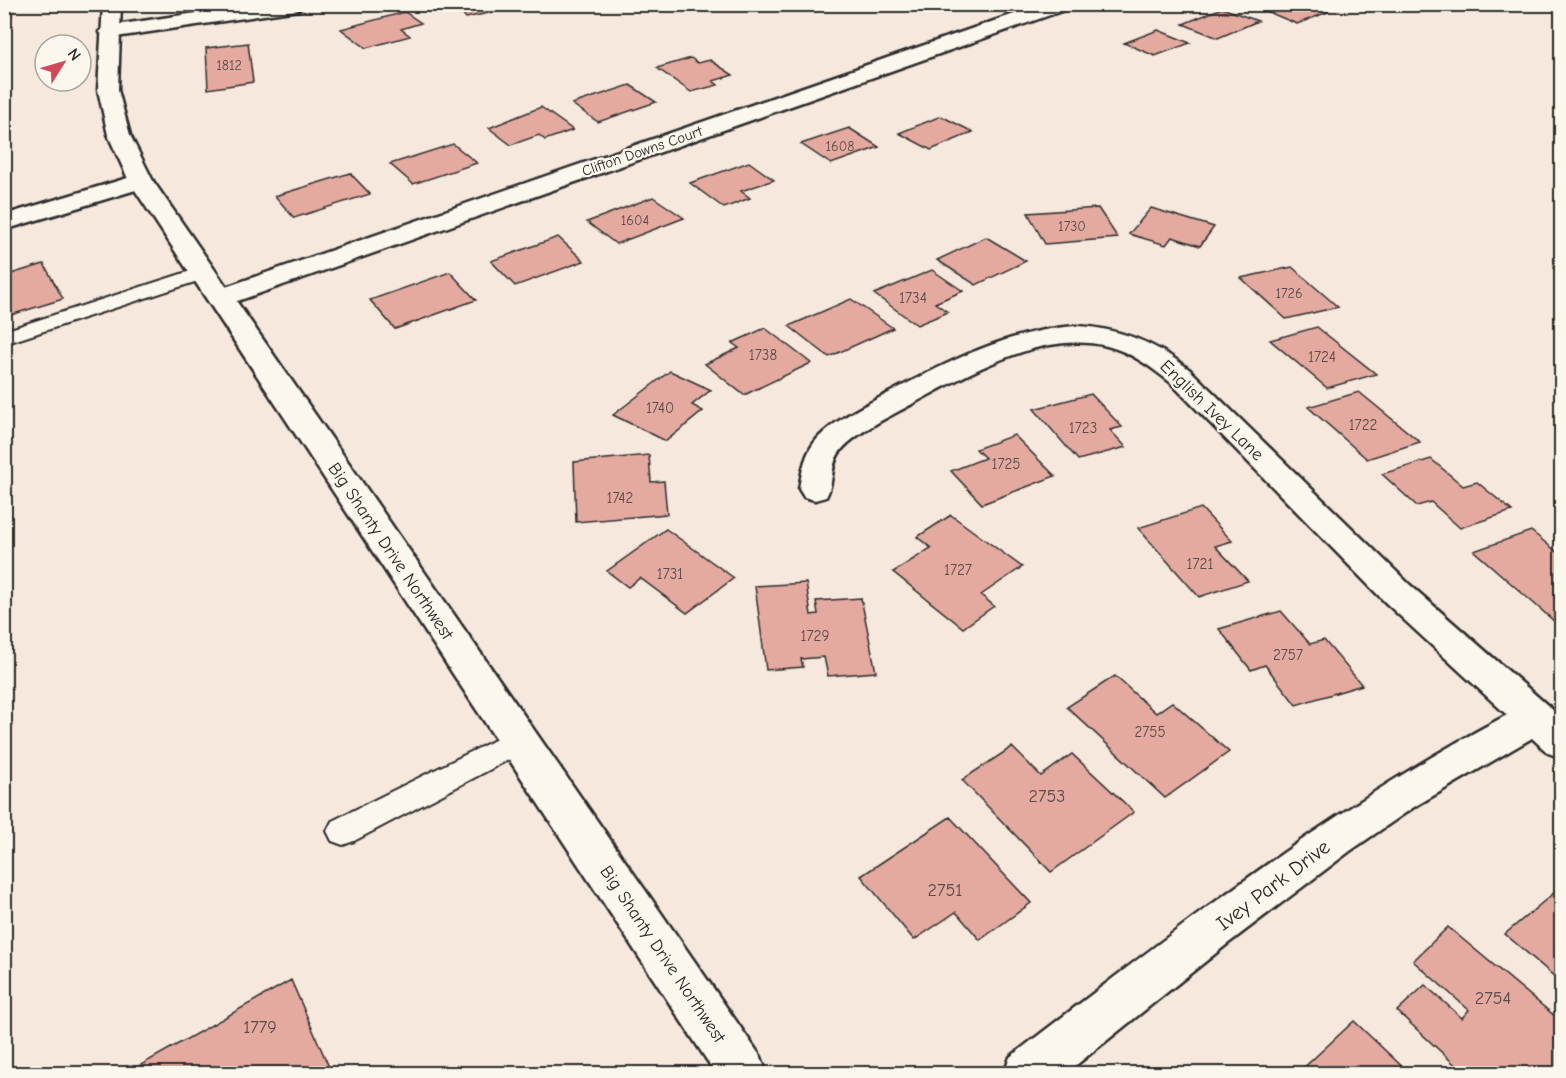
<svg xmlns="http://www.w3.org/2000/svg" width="1566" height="1078" font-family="'Comic Neue',sans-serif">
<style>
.building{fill:#e4aaa0;stroke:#2b2b2b;stroke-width:1.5}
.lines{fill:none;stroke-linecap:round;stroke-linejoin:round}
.service-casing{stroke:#2b2b2b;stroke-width:4}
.minor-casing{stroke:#2b2b2b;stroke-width:5}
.tertiary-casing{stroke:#2b2b2b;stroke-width:5}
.service{fill:#fbf7ec;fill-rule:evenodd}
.minor{fill:#fbf7ec;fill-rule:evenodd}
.tertiary{fill:#fbf7ec;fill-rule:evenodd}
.labels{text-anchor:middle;stroke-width:4.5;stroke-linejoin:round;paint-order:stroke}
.far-number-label{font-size:14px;fill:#594b48}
.far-street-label{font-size:15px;fill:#2b2b2b;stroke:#fbf7ec}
.number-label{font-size:15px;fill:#594b48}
.street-label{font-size:18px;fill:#2b2b2b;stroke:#fbf7ec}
.near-number-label{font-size:18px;fill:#594b48}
.near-street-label{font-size:21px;fill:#2b2b2b;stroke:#fbf7ec}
</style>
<rect width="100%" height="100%" fill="#f6e8dd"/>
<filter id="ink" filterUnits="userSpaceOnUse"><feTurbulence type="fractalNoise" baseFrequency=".0167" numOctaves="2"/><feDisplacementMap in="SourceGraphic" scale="12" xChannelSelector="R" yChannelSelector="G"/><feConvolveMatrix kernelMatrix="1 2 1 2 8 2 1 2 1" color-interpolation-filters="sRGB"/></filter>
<g filter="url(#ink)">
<path class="building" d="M4 4H13L12 16 4 17Z
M455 4H511L495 7 498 11 466 18Z
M1264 4H1308L1328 12 1297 24 1256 7Z
M1222 8 1258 21 1218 38 1183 24Z
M405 12 421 23 401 29 410 36 366 48 341 29Z
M1158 30 1190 43 1155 56 1124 43Z
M248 43 253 82 208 89 206 48Z
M691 58 698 63 710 60 733 75 713 81 718 85 691 92 657 68Z
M630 85 656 102 598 122 572 104Z
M541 107 573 130 545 140 539 135 511 145 489 128Z
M941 116 973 132 931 150 899 133Z
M849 128 879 147 831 164 801 144Z
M453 144 477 163 413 184 390 164Z
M749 162 774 180 741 191 750 198 724 208 690 183Z
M350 173 370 194 294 218 275 196Z
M653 197 684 218 616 244 587 222Z
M1098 208 1118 238 1045 244 1028 213Z
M1151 208 1214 227 1200 246 1172 237 1166 245 1129 234Z
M558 237 584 261 515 286 491 261Z
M986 237 1026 261 976 285 937 260Z
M44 264 63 299 4 317V276Z
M1292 267 1338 307 1286 319 1241 278Z
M932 270 963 291 935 303 948 312 917 325 874 294Z
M450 272 476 300 395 329 370 300Z
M851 299 893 328 829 357 789 326Z
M1317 327 1376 374 1327 388 1270 340Z
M765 328 811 363 744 395 705 364 739 348 732 343Z
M670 371 711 390 692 405 703 411 666 441 613 415Z
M1359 392 1420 442 1367 459 1308 407Z
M1091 394 1122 427 1110 430 1126 447 1078 460 1034 409Z
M1014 435 1055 476 982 504 951 471 985 458 976 449Z
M649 455 651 482 664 481 667 514 576 522 574 462Z
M1431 459 1463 486 1477 482 1512 511 1460 528 1431 502 1417 506 1382 474Z
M1201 508 1232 541 1215 546 1248 581 1199 597 1138 528Z
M951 515 1022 567 981 595 994 606 963 628 893 572 931 548 917 537Z
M666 529 734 578 687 613 640 578 628 587 607 571Z
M1531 531 1562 556V628L1474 551Z
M806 583 811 615 818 614 816 601 861 598 876 672 828 676 824 657 801 659 803 667 766 670 755 586Z
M1281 611 1310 644 1324 640 1362 685 1296 705 1265 665 1251 670 1219 629Z
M1115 676 1156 713 1172 702 1229 752 1165 798 1067 707Z
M1012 747 1041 776 1072 754 1134 812 1051 872 962 780Z
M950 817 1031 903 980 940 956 912 914 940 861 876Z
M1562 886V983L1505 934Z
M1448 927 1562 1022 1561 1074H1465L1397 1011 1425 985 1462 1018 1469 1010 1413 961Z
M291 980 332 1074H125Z
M1354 1021 1410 1074H1297Z"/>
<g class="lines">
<g class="service-casing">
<path id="service" d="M203 267 210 269 213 273 210 277 4 344V331Z
M519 728 529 731 534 740 529 749 354 841 343 845 332 841 327 831 332 821Z"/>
</g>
<g class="minor-casing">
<path id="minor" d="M256 4H307L298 10 109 38 99 32 109 26Z
M1043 4H1072L1070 8 229 304 220 306 211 304 207 298 211 292Z
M141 174 149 176 153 181 149 186 4 230V215Z
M1076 326C1120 328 1156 343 1190 370L1410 585 1562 718V758L1548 753 1532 738 1414 807 1350 851 1226 945 1065 1074H1004L1010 1057C1170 935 1328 809 1507 715L1386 603 1170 382C1151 367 1131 352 1107 346 1041 330 970 373 914 403 893 415 853 433 839 453 830 466 834 484 826 497L815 500 804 497 799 489C802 471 805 452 818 438 836 419 864 406 887 394 946 363 1009 330 1076 326Z"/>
</g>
<g class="tertiary-casing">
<path id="tertiary" d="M103 4H121L118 90 130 135 153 181 761 1057 767 1074H716L129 181 108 135 98 90Z"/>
</g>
<use href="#service" class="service"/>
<use href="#minor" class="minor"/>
<use href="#tertiary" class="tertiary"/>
</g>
</g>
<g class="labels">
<g class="far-number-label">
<text x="229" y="70">1812</text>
<text x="840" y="151">1608</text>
<text x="635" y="225">1604</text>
<text x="1072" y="231">1730</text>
<text x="1289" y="298">1726</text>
</g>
<g class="far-street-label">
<text transform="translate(642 151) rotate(-19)" y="5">Clifton Downs Court</text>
</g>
<g class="number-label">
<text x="913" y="303">1734</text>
<text x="763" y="360">1738</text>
<text x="1322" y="362">1724</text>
<text x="660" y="413">1740</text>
<text x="1363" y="430">1722</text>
<text x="1083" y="433">1723</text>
<text x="1006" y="469">1725</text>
<text x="620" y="503">1742</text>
<text x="1200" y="569">1721</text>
<text x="958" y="575">1727</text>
<text x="670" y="579">1731</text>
<text x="815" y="641">1729</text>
<text x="1288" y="660">2757</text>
<text x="1150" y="737">2755</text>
</g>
<g class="street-label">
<text transform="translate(1212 410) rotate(44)" y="6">English Ivey Lane</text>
<text transform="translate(391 551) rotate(56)" y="6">Big Shanty Drive Northwest</text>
<text transform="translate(663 954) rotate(56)" y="6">Big Shanty Drive Northwest</text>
</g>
<g class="near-number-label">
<text x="1047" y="802">2753</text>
<text x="945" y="896">2751</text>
<text x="1493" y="1004">2754</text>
<text x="260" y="1033">1779</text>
</g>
<g class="near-street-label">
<text transform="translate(1273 885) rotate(-37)" y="7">Ivey Park Drive</text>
</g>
</g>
<rect width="1566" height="1078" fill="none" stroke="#fbf7ec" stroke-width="24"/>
<rect x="12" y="12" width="1542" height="1054" fill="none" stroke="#2b2b2b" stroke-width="2" filter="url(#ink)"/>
<g transform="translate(63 63) rotate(53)"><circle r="28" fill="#fbf7ec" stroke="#a8a59f" stroke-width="1.5"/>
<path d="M0-4.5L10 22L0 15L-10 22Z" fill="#d1495b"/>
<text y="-9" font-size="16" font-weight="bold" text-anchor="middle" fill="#2b2b2b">N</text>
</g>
</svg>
